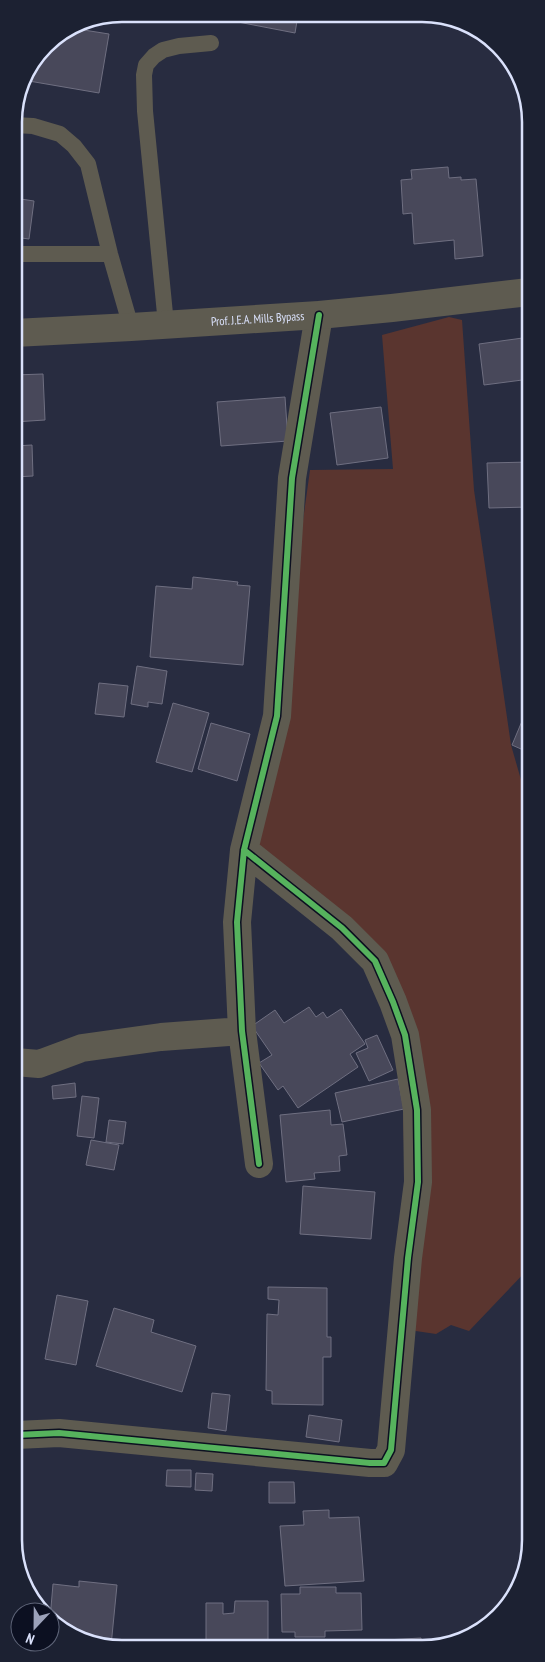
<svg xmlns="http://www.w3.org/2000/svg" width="545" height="1662" font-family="'PT Sans Narrow',sans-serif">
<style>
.green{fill:#5a352f}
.building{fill:#48485a;stroke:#6f6f81}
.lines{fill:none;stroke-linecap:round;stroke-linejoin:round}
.service{stroke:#5e5b50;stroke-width:16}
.minor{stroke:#5e5b50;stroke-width:28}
.tertiary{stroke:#5e5b50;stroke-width:28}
.cycleway-casing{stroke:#0c1021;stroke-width:9}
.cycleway{stroke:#56b35d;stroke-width:6}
.labels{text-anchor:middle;stroke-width:4.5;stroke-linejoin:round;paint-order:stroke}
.street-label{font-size:12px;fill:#dae1fb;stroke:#0c1021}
.rim{fill:none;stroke:#dae1fb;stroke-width:2.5}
</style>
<rect width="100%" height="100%" fill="#282c40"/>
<path class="green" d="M449 317 462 320 474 490 511 745 530 811 531 1266 469 1331 451 1325 436 1334 409 1330 400 996 258 845 310 470 393 469 382 335Z"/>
<path class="building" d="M133 14H174L173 17Z
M239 15H298L295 33 238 22Z
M71 28 109 34 99 93 23 80 25 75 51 41Z
M448 167 449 178 461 177V180L476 179 483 256 455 259 454 240 414 244 412 213 403 214 401 180 412 179 411 170Z
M14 198 34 201 29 239 14 237Z
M530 337V379L484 385 479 344Z
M43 374 45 420 14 422V375Z
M285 397 288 441 221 446 217 402Z
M381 407 388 458 337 465 330 413Z
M32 445 33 476 14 477V446Z
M530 462V507L489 508 487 463Z
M193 577 238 582 237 585 250 586 243 665 150 657 156 586 192 589Z
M137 666 167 671 162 704 148 702V707L131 704Z
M99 683 128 686 124 717 95 714Z
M530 702V753L512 745Z
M173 703 209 713 192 772 156 762Z
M211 723 250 734 237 781 198 769Z
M309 1007 316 1017 323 1012 327 1018 341 1009 365 1044 350 1054 358 1067 298 1108 283 1086 278 1090 259 1063 272 1055 252 1026 275 1010 284 1023Z
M377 1035 393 1070 369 1081 356 1053 368 1048 365 1040Z
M398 1079 404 1109 342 1122 335 1093Z
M75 1083 76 1097 53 1099 52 1086Z
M82 1096 99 1098 94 1138 77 1136Z
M330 1110 331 1125 343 1124 347 1155 339 1156 340 1171 314 1173 315 1179 286 1182 280 1115Z
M109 1120 126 1122 123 1144 106 1142Z
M91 1140 119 1145 114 1170 86 1165Z
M303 1186 375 1192 371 1239 300 1234Z
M268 1287 327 1288V1337H331V1357H323V1405L272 1404V1391L266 1390 267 1314 278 1315 279 1300 268 1299Z
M57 1295 88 1301 76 1365 45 1359Z
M114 1308 154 1320 151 1332 196 1346 182 1392 96 1366Z
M212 1393 230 1395 226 1431 208 1428Z
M309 1415 342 1420 339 1442 306 1437Z
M167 1470H191V1487L166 1486Z
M196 1473 213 1474 212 1491 195 1490Z
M269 1482H294L295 1503H269Z
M329 1510V1518L359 1517 364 1581 285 1586 280 1526 304 1525 303 1511Z
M79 1581 117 1585 111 1646H101L50 1619 53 1584 79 1587Z
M300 1587H336V1593H361L362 1630 325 1631V1637H295V1632H282L281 1594H300Z
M235 1601H268V1646H206V1603H223V1614L234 1613Z
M421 1638 422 1646H349V1642Z"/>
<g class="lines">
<path class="service" d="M14 125 33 126 60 134 74 146 88 164 110 254 131 327
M14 254H110
M166 324 145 111 144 75 146 65 154 56 163 50 179 46 211 43"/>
<path class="minor" d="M15 1062 39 1064 82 1048 161 1037 242 1031
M259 1164 242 1031 237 922 244 850 277 716 292 478 319 315
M16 1435 59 1433 370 1463H384L391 1450 408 1258 418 1182 417 1110 405 1035 393 1002 375 961 342 928 244 850"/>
<path class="tertiary" id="s1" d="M14 333 131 327 319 315 392 308 529 292"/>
<g class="cycleway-casing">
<path id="cycleway" d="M259 1164 242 1031 237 922 244 850 277 716 292 478 319 315
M16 1435 59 1433 370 1463H384L391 1450 408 1258 418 1182 417 1110 405 1035 393 1002 375 961 342 928 244 850"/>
</g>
<use href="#cycleway" class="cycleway"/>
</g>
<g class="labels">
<g class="street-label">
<text dy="4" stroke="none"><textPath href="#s1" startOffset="244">Prof. J.E.A. Mills Bypass</textPath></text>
</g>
</g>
<path d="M0 0H545V1662H0ZM122 22H422A100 100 0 0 1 522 122V1540A100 100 0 0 1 422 1640H122A100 100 0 0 1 22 1540V122A100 100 0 0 1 122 22Z" fill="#1c2132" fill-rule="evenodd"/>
<path class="rim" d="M122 22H422A100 100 0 0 1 522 122V1540A100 100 0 0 1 422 1640H122A100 100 0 0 1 22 1540V122A100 100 0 0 1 122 22Z"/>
<g transform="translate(35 1627) rotate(202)"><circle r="24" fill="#0c1021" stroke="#5e6478"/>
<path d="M0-4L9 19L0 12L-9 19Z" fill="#9ca2ba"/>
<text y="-8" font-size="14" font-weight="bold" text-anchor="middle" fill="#dae1fb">N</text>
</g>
</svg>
